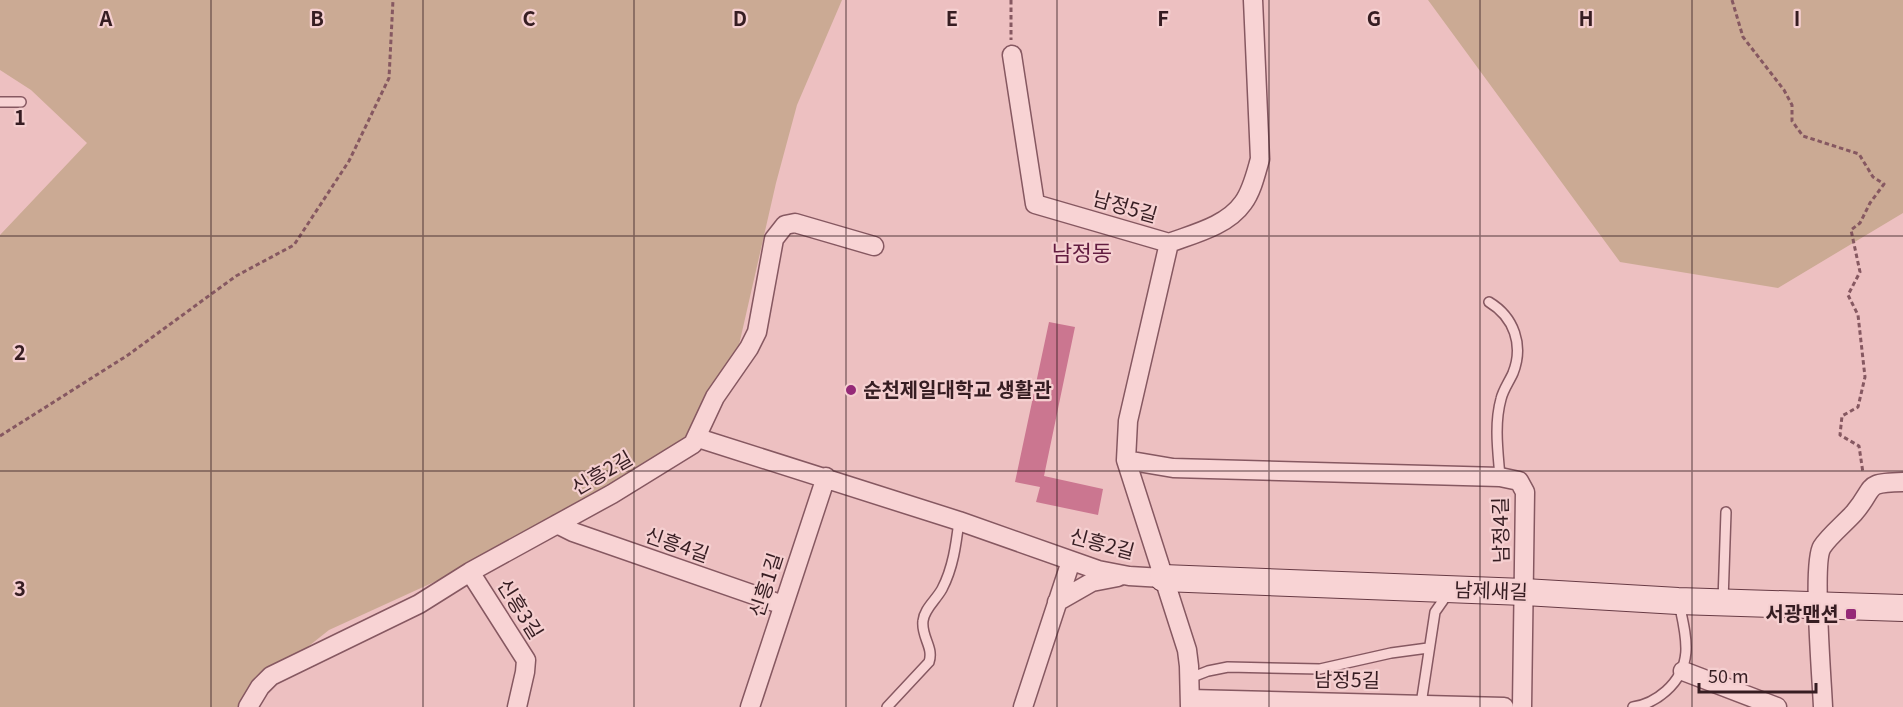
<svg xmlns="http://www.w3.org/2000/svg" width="1903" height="707" font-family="Georgia,'Noto Sans KR',serif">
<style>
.green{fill:#cbaa94}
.building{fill:#cb7690}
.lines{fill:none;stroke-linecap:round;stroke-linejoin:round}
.lane-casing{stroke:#865861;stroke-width:12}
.street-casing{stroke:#865861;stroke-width:21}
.secondary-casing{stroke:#683b45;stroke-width:28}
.path{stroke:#865861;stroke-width:3;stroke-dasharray:4.5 3;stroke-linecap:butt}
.lane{stroke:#f8d3d4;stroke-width:9}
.street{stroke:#f8d3d4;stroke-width:18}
.secondary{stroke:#f8d3d4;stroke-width:26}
.grid{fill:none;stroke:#361d22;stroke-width:1.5;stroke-opacity:0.55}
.poi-dot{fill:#952977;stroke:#f5cfd0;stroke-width:2}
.labels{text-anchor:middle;stroke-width:4.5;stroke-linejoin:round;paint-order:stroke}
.street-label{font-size:20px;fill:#361d22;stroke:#f5cfd0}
.poi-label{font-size:20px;font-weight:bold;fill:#361d22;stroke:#f5cfd0;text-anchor:start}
.quarter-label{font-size:22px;fill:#621c40;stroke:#f5cfd0}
.grid-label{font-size:20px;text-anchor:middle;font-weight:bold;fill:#361d22;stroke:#f5cfd0;stroke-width:4.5;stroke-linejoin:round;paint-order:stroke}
</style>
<rect width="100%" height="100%" fill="#edc0c1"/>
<path class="green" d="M0 0H842L797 105 776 183 739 345 689 438 467 567 329 630 271 676 248 707H0V235L87 143 31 90 0 70Z
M1428 0H1903V213L1778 288 1620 262Z"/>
<path class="building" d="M1049 322 1075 327 1044 476 1103 489 1098 515 1036 502 1040 487 1015 482Z"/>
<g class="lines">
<g class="lane-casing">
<path id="lane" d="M0 102H21
M1489 302C1514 317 1524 345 1513 373 1509 382 1503 390 1501 399 1494 424 1498 452 1500 477
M1723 601 1726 512
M1190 678 1208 671 1228 667 1320 669 1391 653 1428 648
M1421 704 1435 612 1449 592
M887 707 929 662C934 647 921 637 923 621 924 609 936 600 942 589 953 568 956 545 959 521
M1633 707C1646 705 1657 699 1666 691 1695 665 1686 636 1679 603"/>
</g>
<g class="street-casing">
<path id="street" d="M1012 55 1035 204 1169 243 1128 421 1126 460 1187 650 1189 666 1190 707
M1169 243C1193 234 1227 226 1243 203 1252 191 1256 173 1260 159L1253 0
M698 438 959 521 1098 570 1129 576 1163 578
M1126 460 1173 468 1500 477 1519 481 1525 492 1522 707
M557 524 573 532 783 605
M470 572 526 660 525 672 517 707
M1057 602 1092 582 1118 577
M1683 671 1777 707
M1190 699 1504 707
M248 707 260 687 271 676 419 604 470 572 612 494 693 444 715 397 749 348 757 332 774 239 785 225 795 223 874 246
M750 707 826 477
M1023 707 1071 561
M1823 707C1822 681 1812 563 1822 547 1829 536 1845 523 1854 513 1877 486 1862 483 1903 482"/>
</g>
<g class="secondary-casing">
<path id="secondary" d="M1163 578 1524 592 1678 601 1903 608"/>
</g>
<path class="path" d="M1011 0V40
M1732 0 1743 37 1784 90 1792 105V121L1803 136 1859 154 1873 177 1884 184 1870 203 1860 223 1851 230 1860 272 1848 295 1858 315 1865 377 1858 407 1842 416 1840 435 1859 446 1863 473
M0 436 128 355 236 276 294 245 349 161 389 78 393 0"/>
<use href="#lane" class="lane"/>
<use href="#street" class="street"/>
<use href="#secondary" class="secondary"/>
</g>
<path class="grid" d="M211 0V707M423 0V707M634 0V707M846 0V707M1057 0V707M1269 0V707M1480 0V707M1692 0V707M0 236H1903M0 471H1903"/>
<g class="poi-dot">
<circle cx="851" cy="390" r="6"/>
<rect x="1845" y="608" width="12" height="12" rx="3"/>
</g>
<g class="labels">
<g class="street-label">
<text transform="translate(1125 207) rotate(16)" y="7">남정5길</text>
<text transform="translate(602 473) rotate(-30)" y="7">신흥2길</text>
<text transform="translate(1501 530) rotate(-91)" y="7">남정4길</text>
<text transform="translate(1102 544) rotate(15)" y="7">신흥2길</text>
<text transform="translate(677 545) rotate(19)" y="7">신흥4길</text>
<text transform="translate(766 585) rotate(-72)" y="7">신흥1길</text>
<text transform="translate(1491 591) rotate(2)" y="7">남제새길</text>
<text transform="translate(520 609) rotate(58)" y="7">신흥3길</text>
<text transform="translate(1347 680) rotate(1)" y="7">남정5길</text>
</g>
<g class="poi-label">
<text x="863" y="397">순천제일대학교 생활관</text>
<text x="1839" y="621" text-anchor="end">서광맨션</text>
</g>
<g class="quarter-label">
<text x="1082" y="261">남정동</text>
</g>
</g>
<g class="grid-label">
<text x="106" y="26">A</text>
<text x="317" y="26">B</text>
<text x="529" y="26">C</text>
<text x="740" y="26">D</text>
<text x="952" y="26">E</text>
<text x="1163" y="26">F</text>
<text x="1374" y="26">G</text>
<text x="1586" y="26">H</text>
<text x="1797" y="26">I</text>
<text x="20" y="125">1</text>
<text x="20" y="360">2</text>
<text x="20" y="596">3</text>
</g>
<path d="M1699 683v9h117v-9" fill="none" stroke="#361d22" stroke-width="3"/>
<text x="1708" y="683" font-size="18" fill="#361d22" stroke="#f5cfd0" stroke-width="4.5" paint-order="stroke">50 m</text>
</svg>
